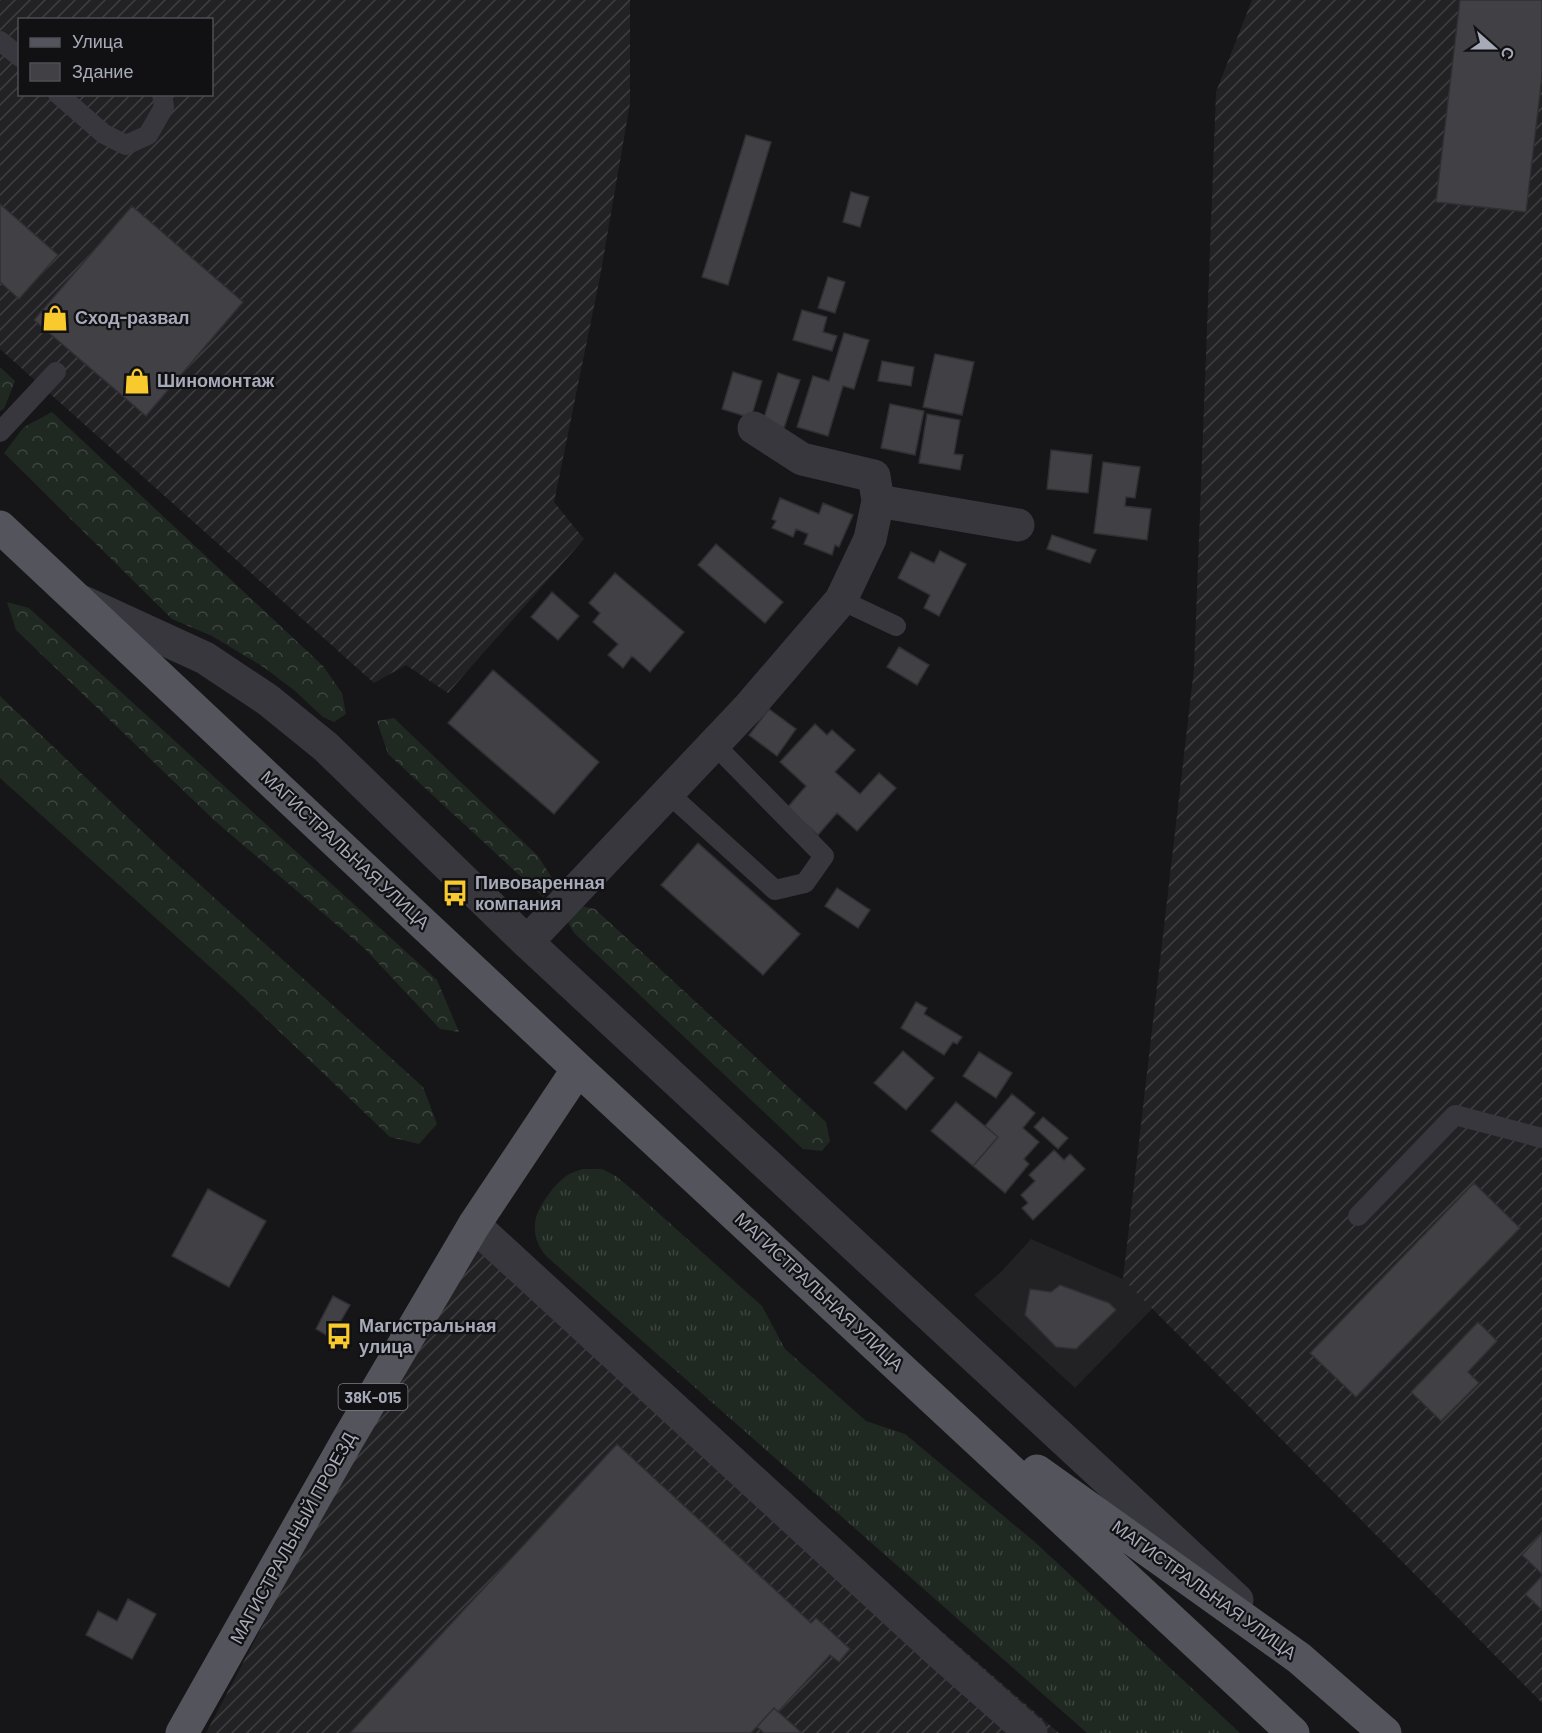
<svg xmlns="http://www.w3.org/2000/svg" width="1542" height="1733" font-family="Barlow,sans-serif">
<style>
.built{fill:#222225}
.industrial{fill:url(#industrial-furrows);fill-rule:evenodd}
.grass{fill:url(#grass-tufts)}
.forest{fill:url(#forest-crowns)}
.building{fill:#404045;stroke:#303034;stroke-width:1.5}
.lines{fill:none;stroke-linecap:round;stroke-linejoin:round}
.lane{stroke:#37373d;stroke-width:20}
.street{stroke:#37373d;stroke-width:33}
.primary{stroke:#53545c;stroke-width:33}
.labels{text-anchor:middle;stroke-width:4.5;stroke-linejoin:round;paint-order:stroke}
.shield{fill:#111113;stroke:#7a7d87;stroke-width:1.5}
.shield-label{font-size:16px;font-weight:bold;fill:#a7abb9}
.poi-label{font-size:18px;font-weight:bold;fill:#a7abb9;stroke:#111113;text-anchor:start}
.street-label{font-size:18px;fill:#a7abb9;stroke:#111113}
</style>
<defs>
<pattern id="industrial-furrows" width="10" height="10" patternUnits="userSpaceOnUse" patternTransform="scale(1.5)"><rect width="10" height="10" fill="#222225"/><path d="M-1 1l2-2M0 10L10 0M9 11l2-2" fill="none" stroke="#3f3f43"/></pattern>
<pattern id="grass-tufts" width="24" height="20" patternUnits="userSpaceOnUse" patternTransform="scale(1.5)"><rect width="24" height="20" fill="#202822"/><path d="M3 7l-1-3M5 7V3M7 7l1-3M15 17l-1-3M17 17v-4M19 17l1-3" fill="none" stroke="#3e4440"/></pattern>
<pattern id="forest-crowns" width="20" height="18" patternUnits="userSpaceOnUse" patternTransform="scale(1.5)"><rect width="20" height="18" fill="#202822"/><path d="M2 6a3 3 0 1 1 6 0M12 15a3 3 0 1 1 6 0" fill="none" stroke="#3e4440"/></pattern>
</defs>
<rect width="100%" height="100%" fill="#161618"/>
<path class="built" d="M1031 1239 1123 1279 1153 1308 1075 1388 974 1295 1000 1273Z"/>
<path class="industrial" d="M0 0H630V103L600 277 554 502 584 539 448 693 406 665 374 683 0 349ZM20 20H212V94H20Z
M1252 0H1542V1703L1123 1279 1194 669 1216 92Z
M474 1225 1059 1733H206Z"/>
<path class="grass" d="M582 1169H602L616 1176 635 1192 762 1306 785 1349 866 1421 905 1434 1036 1543 1240 1733H1087L546 1256C539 1247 534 1238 535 1225 535 1209 555 1183 569 1174 573 1172 578 1171 582 1169Z"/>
<path class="forest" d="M0 367 15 381 4 409 0 411Z
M52 412 323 666 342 693 346 714 334 722 323 717 295 691 265 668 212 636 172 619 4 453 24 427Z
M7 602 29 608 437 980 459 1032 440 1029 366 950 215 821 16 630Z
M0 696 164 852 423 1087 437 1124 419 1144 390 1137 238 992 0 778Z
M394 718 538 856 557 886 543 897 388 754 377 721Z
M576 905 595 909 826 1122 830 1141 822 1151 803 1149 574 933 564 915Z"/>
<path class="building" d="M1460 0H1542V76L1526 212 1436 202Z
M746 135 771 142 728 285 702 277Z
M851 192 869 197 860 227 843 222Z
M0 204 58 255 19 299 0 282Z
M132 206 243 302 146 416 34 320Z
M828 277 845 282 835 313 818 308Z
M802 310 827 317 823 332 837 336 832 351 793 340Z
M844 333 869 340 854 389 843 386 828 436 797 427 813 376 829 381Z
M935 354 974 362 962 415 923 407Z
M882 361 914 367 911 386 878 381Z
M733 372 762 381 751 418 722 409Z
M778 373 800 380 784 428 763 421Z
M890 404 924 411 915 455 881 448Z
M927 414 960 420 954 454 963 455 960 470 919 463Z
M1051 450 1092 455 1088 493 1047 489Z
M1103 462 1140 467 1135 498 1126 497 1125 506 1151 509 1147 540 1094 533Z
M780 498 819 514 823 503 853 515 839 547 835 545 832 555 804 544 808 534 796 529 793 537 772 528 776 521 772 519Z
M1052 535 1096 550 1090 563 1047 549Z
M716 544 783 602 765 623 698 565Z
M940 551 966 564 939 616 924 608 930 595 898 578 911 552 934 563Z
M615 573 684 632 650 672 632 656 623 668 608 655 618 644 593 622 600 613 589 603Z
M552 592 579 616 558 640 531 617Z
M899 647 929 665 917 685 887 667Z
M493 670 599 762 554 814 448 723Z
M769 709 796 729 777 756 749 735Z
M815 724 827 735 832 730 855 750 835 772 860 794 879 773 896 788 857 831 837 813 818 835 787 808 806 786 780 762Z
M698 843 800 934 763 975 661 885Z
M837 888 870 910 858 928 825 906Z
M916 1002 927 1008 924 1014 962 1037 957 1044 953 1042 944 1055 901 1028Z
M903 1051 934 1078 906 1110 874 1083Z
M979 1052 1012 1073 996 1098 963 1076Z
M1012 1094 1035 1113 1023 1128 1039 1142 1024 1159 1029 1164 1005 1193 973 1166 998 1137 985 1126Z
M956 1102 998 1137 973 1166 931 1131Z
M1043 1117 1068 1138 1058 1149 1034 1127Z
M1054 1150 1064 1160 1070 1154 1085 1169 1033 1220 1022 1208 1028 1203 1021 1195 1035 1181 1029 1175Z
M1474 1183 1520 1228 1356 1397 1310 1353Z
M208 1189 266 1221 229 1287 172 1256Z
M1060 1285 1109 1303 1116 1310 1076 1349 1056 1347 1025 1315 1030 1289 1051 1292Z
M333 1296 350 1305 331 1338 316 1329Z
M1478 1322 1497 1341 1468 1372 1479 1383 1441 1421 1411 1392Z
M617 1444 811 1623 816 1618 850 1649 839 1662 830 1655 778 1712 774 1708 751 1733H350Z
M1542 1533V1574L1522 1555Z
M1542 1576V1610L1525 1594Z
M128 1599 156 1614 132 1659 86 1635 98 1611 117 1621Z
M774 1708 802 1733H764L757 1727Z"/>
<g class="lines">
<path class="lane" d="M0 41 20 57
M58 94 104 134 126 145 148 135 164 107 162 94
M0 432 56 372
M841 600 896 626
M668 793 775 890 805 883 824 856 714 744
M1358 1216 1455 1115 1542 1138"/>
<path class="street" d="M754 428 802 459 874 476 878 501 1018 525
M83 602 205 658 268 700 326 747 527 942 1237 1600
M527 942 750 706 841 600 870 539 878 501
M474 1225 939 1652 1031 1733"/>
<path class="primary" d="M0 527 578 1069 1293 1733
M1037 1471 1299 1658 1385 1733
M182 1733 347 1441 474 1225 578 1069"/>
</g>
<defs>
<g id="shop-bare" transform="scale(2.07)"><path d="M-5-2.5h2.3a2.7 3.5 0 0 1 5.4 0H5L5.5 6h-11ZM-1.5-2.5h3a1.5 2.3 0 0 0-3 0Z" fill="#f9ca2e" stroke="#111113" stroke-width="2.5" paint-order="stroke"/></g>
<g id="bus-bare" transform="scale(2.07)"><path d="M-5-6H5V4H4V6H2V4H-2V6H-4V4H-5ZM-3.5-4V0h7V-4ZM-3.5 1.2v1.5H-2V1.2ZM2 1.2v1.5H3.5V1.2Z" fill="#f9ca2e" stroke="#111113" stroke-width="2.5" paint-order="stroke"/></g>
</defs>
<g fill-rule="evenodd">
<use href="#shop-bare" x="55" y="318"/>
<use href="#shop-bare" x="137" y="381"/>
<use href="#bus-bare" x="455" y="893"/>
<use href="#bus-bare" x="339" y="1336"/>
</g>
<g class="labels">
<rect class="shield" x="338.5" y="1384" width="69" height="26" rx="4.5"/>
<g class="shield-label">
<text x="373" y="1403">38К-015</text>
</g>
<g class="poi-label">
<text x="75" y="324">Сход-развал</text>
<text x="157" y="387">Шиномонтаж</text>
<text x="475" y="889">Пивоваренная<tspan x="475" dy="21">компания</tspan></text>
<text x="359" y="1332">Магистральная<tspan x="359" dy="21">улица</tspan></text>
</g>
<g class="street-label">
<text transform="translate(345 850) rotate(43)" y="6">МАГИСТРАЛЬНАЯ УЛИЦА</text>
<text transform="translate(819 1292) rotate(43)" y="6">МАГИСТРАЛЬНАЯ УЛИЦА</text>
<text transform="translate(293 1538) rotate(-61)" y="6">МАГИСТРАЛЬНЫЙ ПРОЕЗД</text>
<text transform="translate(1204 1590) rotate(36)" y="6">МАГИСТРАЛЬНАЯ УЛИЦА</text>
</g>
</g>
<rect x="18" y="18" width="195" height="78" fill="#111113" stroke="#4d4f55" stroke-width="1.5"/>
<rect x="30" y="38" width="30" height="9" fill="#53545c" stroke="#4d4f55" stroke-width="1.5"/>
<text x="72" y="48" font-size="18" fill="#a7abb9">Улица</text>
<rect x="30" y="63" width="30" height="18" fill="#404045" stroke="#4d4f55" stroke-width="1.5"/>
<text x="72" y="78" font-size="18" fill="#a7abb9">Здание</text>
<g transform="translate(1494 48) rotate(111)" stroke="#111113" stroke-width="4.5" paint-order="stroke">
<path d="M0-4.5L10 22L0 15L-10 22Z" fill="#a7abb9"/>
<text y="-9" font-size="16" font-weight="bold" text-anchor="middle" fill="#a7abb9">С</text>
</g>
</svg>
